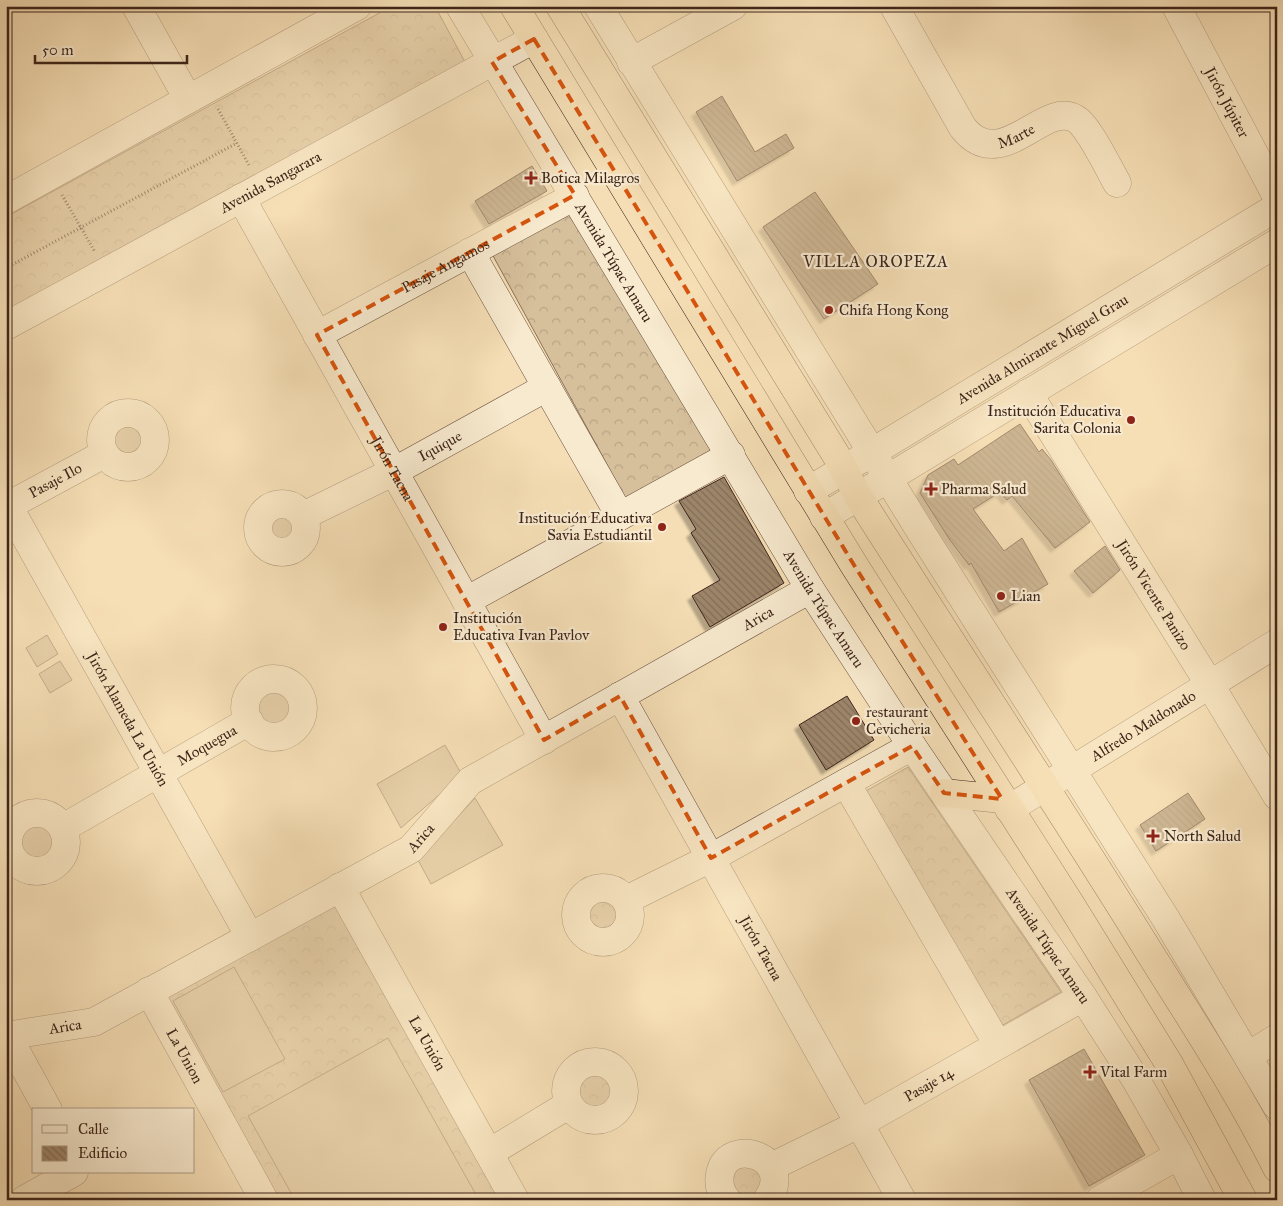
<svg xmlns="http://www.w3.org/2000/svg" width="1283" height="1206" font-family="'IM FELL Great Primer',serif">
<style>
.forest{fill:url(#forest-crowns);stroke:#8a725a}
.garden{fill:#d6bf9b;stroke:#8a725a}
.building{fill:url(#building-back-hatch);stroke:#3e251a;filter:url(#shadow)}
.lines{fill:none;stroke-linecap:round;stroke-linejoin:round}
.minor-casing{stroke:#6c5341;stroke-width:29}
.highway-casing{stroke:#3e251a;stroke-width:29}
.path{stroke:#3e251a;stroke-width:3;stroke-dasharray:1 2.5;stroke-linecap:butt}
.minor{stroke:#f8eacf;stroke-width:28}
.highway{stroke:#f5deb5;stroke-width:28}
.marked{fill:none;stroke:#d7540d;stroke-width:4;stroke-dasharray:10 6;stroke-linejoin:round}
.poi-dot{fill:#8f2418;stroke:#f8eacf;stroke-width:2}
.labels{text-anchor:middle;stroke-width:4.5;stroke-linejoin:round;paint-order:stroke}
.street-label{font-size:15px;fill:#3e251a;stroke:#f8eacf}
.poi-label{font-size:15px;fill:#3e251a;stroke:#f8eacf;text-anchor:start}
.neighbourhood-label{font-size:16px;letter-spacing:1px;fill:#3e251a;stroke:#f8eacf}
</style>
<defs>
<pattern id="forest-crowns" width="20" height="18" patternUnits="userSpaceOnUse" patternTransform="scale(1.25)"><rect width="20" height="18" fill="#d6bf9b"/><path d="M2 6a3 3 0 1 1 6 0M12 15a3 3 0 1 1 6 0" fill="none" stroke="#b9a485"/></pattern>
<pattern id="building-back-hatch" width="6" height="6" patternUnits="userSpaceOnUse" patternTransform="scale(1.25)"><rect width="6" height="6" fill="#9d856b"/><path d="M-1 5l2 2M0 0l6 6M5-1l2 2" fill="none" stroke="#816d57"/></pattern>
<filter id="shadow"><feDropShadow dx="-4.5" dy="4.5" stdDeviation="1" flood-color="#0004"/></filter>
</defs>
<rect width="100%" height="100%" fill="#f5deb5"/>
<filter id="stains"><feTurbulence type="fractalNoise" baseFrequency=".004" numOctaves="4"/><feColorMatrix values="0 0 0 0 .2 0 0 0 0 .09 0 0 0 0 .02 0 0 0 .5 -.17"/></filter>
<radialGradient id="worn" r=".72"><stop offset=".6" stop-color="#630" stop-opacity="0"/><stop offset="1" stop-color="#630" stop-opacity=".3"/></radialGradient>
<path class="forest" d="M392 6H435L465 62 6 313V217Z
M577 208 724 450 627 501 492 254Z
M908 767 1061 992 1001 1026 866 791Z
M581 914a21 21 0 1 1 42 0a21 21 0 1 1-42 0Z
M339 902 504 1200H274L161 997Z
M571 1092a24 24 0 1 1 48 0a24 24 0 1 1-48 0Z
M763 1164 759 1200H735L730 1165Z"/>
<path class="garden" d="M108 439a20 20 0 1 1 40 0a20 20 0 1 1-40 0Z
M263 528a18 18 0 1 1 36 0a18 18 0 1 1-36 0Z
M47 635 58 654 37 667 26 648Z
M60 661 72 680 50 693 39 674Z
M254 707a20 20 0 1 1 40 0a20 20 0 1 1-40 0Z
M445 745 462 775 401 828 377 784Z
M475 798 503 845 431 884 418 860Z
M15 842a22 22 0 1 1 44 0a22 22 0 1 1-44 0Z
M234 967 285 1059 223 1092 173 1001Z
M388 1038 479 1200H295L248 1116Z"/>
<path class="building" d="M722 96 755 152 786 134 794 148 737 181 696 112Z
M532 166 547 191 489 224 475 201Z
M815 192 878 284 824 319 763 227Z
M1020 424 1039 452 1042 449 1051 460 1090 522 1055 548 1012 496 1007 500 1000 492 973 509 1004 551 1022 538 1048 584 999 612 971 563 969 565 950 540 920 493 928 475 954 459 958 465Z
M724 477 784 583 710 627 692 596 720 580 691 533 696 529 679 501Z
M1105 546 1120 570 1093 593 1074 571Z
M847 696 874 740 826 770 799 725Z
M1188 793 1205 819 1156 851 1140 825Z
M1084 1049 1145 1155 1089 1186 1029 1080Z"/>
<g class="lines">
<g class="minor-casing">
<g id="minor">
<path d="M136 6 188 99"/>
<path id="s1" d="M460 6 810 589 912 746 1083 997 1136 1080 1179 1155 1202 1200"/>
<path d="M598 6 919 529 1166 919 1277 1106"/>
<path id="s2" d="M894 6 963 128C1002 176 1044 99 1076 119 1089 127 1109 169 1117 183"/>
<path id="s3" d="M1176 6 1277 197"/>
<path d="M631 62 733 6"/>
<path id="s4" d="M241 198 544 740"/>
<path d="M6 200 357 6"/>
<path d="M470 252 620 516"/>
<path id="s5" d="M6 326 534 39"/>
<path id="s6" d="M317 335 575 196"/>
<path id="s7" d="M1028 393 1210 685 1277 796"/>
<circle cx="128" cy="440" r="27"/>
<path id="s8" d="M808 491 1277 207"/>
<path id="s9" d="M6 502 250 937"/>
<circle cx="282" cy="528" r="24"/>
<path id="s10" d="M6 507 104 454"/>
<path id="s11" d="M303 516 393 472 547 387"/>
<path d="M824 517 1277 243"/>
<path d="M466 601 731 455"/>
<circle cx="274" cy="708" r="29"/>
<path id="s12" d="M620 696 902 1200"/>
<path d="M846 783 998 1045"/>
<path id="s13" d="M1009 809 1277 643"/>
<circle cx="37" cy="842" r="29"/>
<path id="s14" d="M63 828 249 721"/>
<path id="s15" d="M340 887 515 1200"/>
<circle cx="603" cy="915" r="27"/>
<path d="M626 900 711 858 912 746"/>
<path id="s16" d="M149 991 264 1200"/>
<path d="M7 1035 48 1110"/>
<path id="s17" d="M6 1036 94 1022 411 849 470 781 810 589"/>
<path d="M1248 1056 1277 1038"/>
<circle cx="595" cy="1091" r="29"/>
<path d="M489 1153 568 1105"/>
<path id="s18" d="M771 1167 859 1124 1083 997"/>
<path d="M24 1200 74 1172"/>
<path d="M727 1200C721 1193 718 1184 720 1174 728 1134 797 1158 767 1200"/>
<path d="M1100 1200 1179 1155"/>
</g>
</g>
<g class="highway-casing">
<path id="highway" d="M514 6 854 565 1071 905 1168 1062 1243 1200
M560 6 836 455 858 496C952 645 1050 792 1143 942 1189 1016 1238 1090 1277 1168
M944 793 1002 799"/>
</g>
<path class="path" d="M218 109 250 167
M62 195 95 252
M6 268 237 143
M1266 1199 1277 1194"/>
<use href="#minor" class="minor"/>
<use href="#highway" class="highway"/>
</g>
<path d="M0 0H1283V1206H0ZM534 39 854 565 1002 799 944 793 912 746 711 858 620 696 544 740 317 335 575 195 492 62Z" fill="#f5deb5" fill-opacity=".55" fill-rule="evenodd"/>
<path class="marked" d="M534 39 854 565 1002 799 944 793 912 746 711 858 620 696 544 740 317 335 575 195 492 62Z"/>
<g class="poi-dot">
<path d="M528.5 170.5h5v5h5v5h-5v5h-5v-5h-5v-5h5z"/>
<circle cx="829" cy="310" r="5"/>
<circle cx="1131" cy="420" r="5"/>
<path d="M928.5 481.5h5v5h5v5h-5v5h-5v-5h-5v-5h5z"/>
<circle cx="662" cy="527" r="5"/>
<circle cx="1001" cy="596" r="5"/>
<circle cx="443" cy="627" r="5"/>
<circle cx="856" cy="721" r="5"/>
<path d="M1150.5 828.5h5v5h5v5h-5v5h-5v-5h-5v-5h5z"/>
<path d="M1087.5 1064.5h5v5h5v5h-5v5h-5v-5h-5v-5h5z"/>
</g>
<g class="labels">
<g class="street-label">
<text dy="5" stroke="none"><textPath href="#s3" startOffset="109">Jirón Júpiter</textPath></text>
<text dy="5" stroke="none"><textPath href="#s2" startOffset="200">Marte</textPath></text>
<text dy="5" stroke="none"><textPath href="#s5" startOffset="301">Avenida Sangarara</textPath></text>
<text dy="5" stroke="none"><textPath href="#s1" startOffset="299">Avenida Túpac Amaru</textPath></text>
<text dy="5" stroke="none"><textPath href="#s6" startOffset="146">Pasaje Angamos</textPath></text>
<text dy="5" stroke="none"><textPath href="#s8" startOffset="274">Avenida Almirante Miguel Grau</textPath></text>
<text dy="5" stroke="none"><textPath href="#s11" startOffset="154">Iquique</textPath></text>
<text dy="5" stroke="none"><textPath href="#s4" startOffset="310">Jirón Tacna</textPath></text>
<text dy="5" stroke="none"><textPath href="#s10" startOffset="56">Pasaje Ilo</textPath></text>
<text dy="5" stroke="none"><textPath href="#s7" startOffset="238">Jirón Vicente Panizo</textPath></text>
<text dy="5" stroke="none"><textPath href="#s1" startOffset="704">Avenida Túpac Amaru</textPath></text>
<text dy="5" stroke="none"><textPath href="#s17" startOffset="871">Arica</textPath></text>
<text dy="5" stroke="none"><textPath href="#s9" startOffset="249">Jirón Alameda La Unión</textPath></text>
<text dy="5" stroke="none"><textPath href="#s13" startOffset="158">Alfredo Maldonado</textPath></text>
<text dy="5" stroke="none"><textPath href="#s14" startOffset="166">Moquegua</textPath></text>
<text dy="5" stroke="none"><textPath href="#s17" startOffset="465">Arica</textPath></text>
<text dy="5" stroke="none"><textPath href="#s1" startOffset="1109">Avenida Túpac Amaru</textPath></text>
<text dy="5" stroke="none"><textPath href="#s12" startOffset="289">Jirón Tacna</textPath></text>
<text dy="5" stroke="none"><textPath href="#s17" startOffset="60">Arica</textPath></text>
<text dy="5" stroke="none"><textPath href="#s15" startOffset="179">La Unión</textPath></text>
<text dy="5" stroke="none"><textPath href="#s16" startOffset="74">La Union</textPath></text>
<text dy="5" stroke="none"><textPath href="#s18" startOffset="178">Pasaje 14</textPath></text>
</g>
<g class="poi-label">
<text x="541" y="183">Botica Milagros</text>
<text x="839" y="315">Chifa Hong Kong</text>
<text x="1121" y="416" text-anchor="end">Institución Educativa<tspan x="1121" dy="17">Sarita Colonia</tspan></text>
<text x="941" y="494">Pharma Salud</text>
<text x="652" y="523" text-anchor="end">Institución Educativa<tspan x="652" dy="17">Savia Estudiantil</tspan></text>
<text x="1011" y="601">Lian</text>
<text x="453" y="623">Institución<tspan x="453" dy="17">Educativa Ivan Pavlov</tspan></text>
<text x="866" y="717">restaurant<tspan x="866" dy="17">Cevicheria</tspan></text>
<text x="1164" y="841">North Salud</text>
<text x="1100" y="1077">Vital Farm</text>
</g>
<g class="neighbourhood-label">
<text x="876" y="267">VILLA OROPEZA</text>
</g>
</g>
<rect width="1283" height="1206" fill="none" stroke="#f5deb5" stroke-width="25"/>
<rect x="8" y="8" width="1268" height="1191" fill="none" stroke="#3e251a" stroke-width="2.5"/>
<rect x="12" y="12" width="1258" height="1181" fill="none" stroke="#3e251a"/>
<rect x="32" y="1108" width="162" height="65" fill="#f8eacf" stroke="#ae9b87"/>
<rect x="42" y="1125" width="25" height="8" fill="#f8eacf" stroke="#ae9b87"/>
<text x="78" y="1134" font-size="15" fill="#3e251a">Calle</text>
<rect x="42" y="1146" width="25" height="15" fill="url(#building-back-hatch)" stroke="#ae9b87"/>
<text x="78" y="1158" font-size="15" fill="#3e251a">Edificio</text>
<path d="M35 55v8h152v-8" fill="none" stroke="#3e251a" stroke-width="2.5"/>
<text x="42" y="55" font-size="15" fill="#3e251a" stroke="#f8eacf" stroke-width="4" paint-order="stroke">50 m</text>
<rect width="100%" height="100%" filter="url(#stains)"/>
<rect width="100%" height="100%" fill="url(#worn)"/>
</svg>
